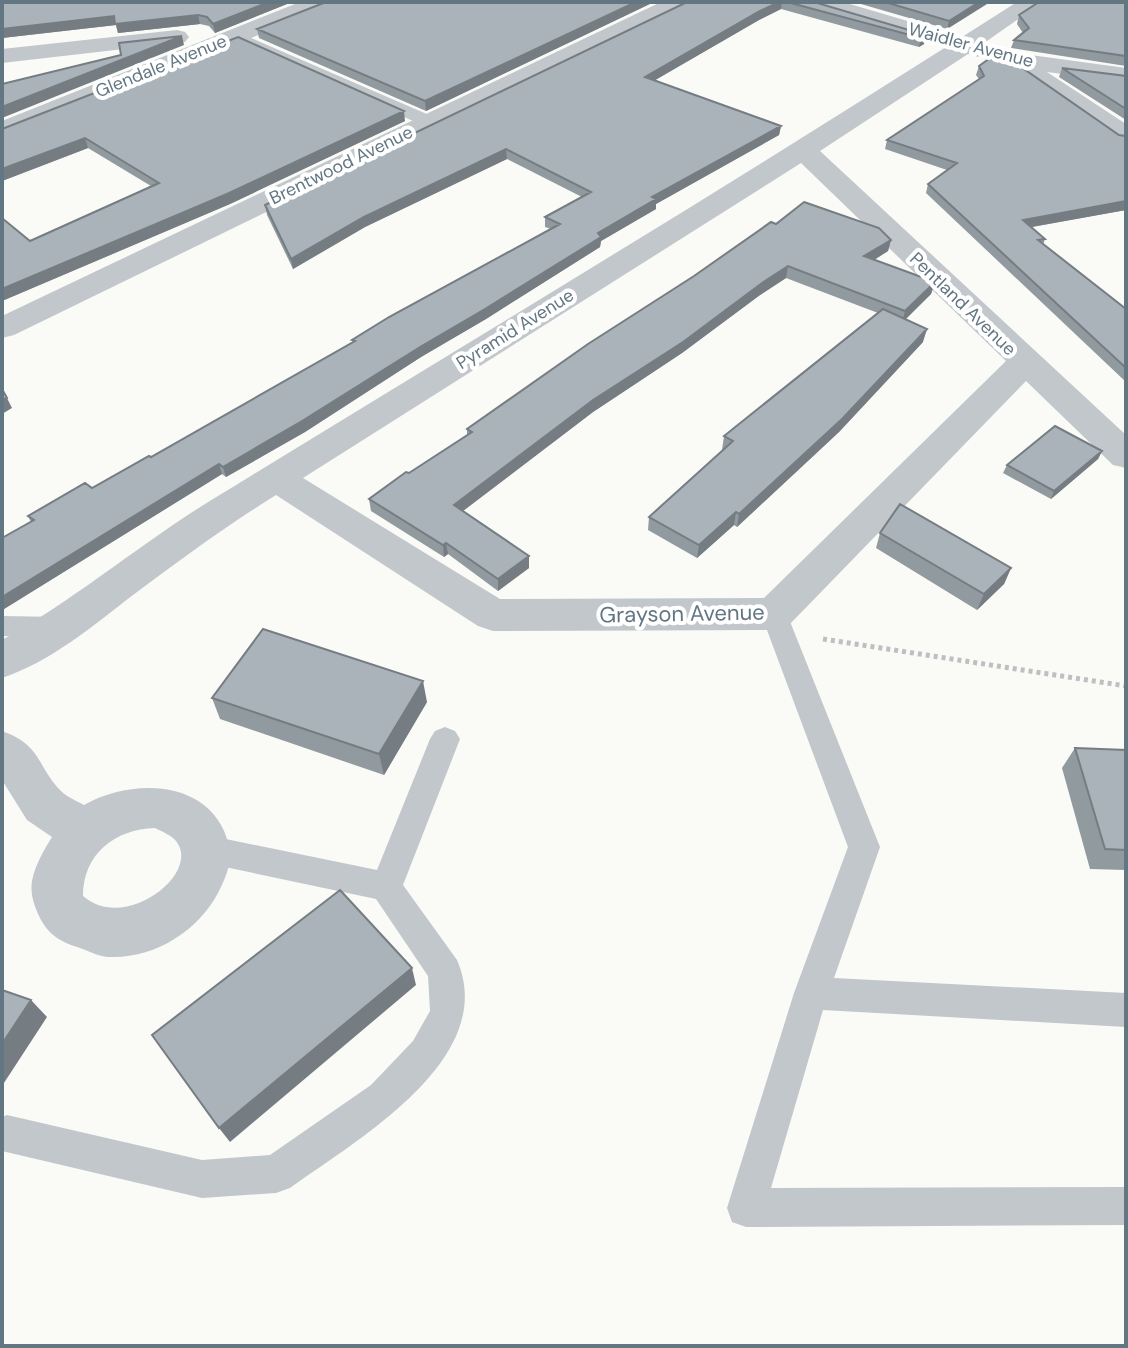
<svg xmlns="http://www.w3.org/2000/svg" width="1128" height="1348" font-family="'DM Sans',sans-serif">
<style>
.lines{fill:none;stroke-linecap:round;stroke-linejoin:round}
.path{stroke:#bcc0c2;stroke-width:5;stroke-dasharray:4 4;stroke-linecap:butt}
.service{fill:#c2c7cb;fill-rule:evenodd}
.minor{fill:#c2c7cb;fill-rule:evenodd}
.wall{fill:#919a9f}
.shaded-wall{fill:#767d82}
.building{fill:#a9b3b9;stroke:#767d82;stroke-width:2}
.labels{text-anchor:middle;stroke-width:8;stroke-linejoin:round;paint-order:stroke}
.far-street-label{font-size:18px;fill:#637783;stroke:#fff}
.street-label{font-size:22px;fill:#637783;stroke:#fff}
</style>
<rect width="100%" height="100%" fill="#fafaf7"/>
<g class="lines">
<path class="path" d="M823 639 1126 686"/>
<path class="service" d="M235 31 436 118 438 122 436 126H424L230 38 228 35Z
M774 604 783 607 787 614 880 847 834 978 1126 993V1027L823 1010 771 1188 1126 1187V1225L746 1227 732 1222 727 1208 794 993 848 847 761 614 765 607Z
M2 616 60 617 70 620 74 627 70 634 60 637 2 636Z
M445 727 455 731 460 739 403 885 457 960C500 1059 355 1141 290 1188L276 1193 202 1198 2 1151V1117L7 1115 202 1160 270 1155 371 1085 413 1041 430 1011 428 976 376 899 206 863 195 859 190 849 195 839 206 835 377 870 430 739 435 731Z"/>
<path class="minor" d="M300 2H331L328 7 2 138V121Z
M661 2H690L687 7 14 335 2 338V316Z
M808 2H843L962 37 1017 2H1043L984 43 1016 53 1126 68V82L1047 72 1126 124V144L1117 142 1010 66 968 54 820 151 1126 435V468L1113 465 1026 381 789 625 774 630 493 631 478 626 276 495C226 526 180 560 133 595 93 626 50 662 2 678V640C76 599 141 543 213 499 458 349 704 201 946 47L811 7ZM801 163 1006 361 764 598 500 599 303 478Z
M177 30 185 32 189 37 185 42 2 63V49Z
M2 731C42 745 37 767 61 791 67 797 77 801 84 805 133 777 214 779 229 846 233 862 225 879 218 893 198 931 154 959 109 957 100 957 89 951 80 948 61 942 48 935 39 916 34 905 30 894 32 881 35 865 44 850 52 837L27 820 2 780ZM155 828C161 831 171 835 176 841 202 873 125 933 83 896 83 854 115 829 155 828Z"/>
</g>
<path class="wall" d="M2 2H292L215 33 209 26 200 24 118 33 116 25 2 38Z
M326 2H654L426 111 259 38 257 29Z
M687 2H814L926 35 924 44 919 47 781 9 759 20 655 80 781 126 779 135 656 204V209L601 241 600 247 486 319 421 357 305 432 226 477 222 474 4 609 2 606V538L31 522 28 516 92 488 151 457 352 342V340L551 229 545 227V217L582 197 507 159 365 227 293 269 267 215 265 205Z
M854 2H990L947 29Z
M1126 2V66L1011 48 1014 40 1023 33 1017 24 1019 15Z
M979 66 1119 135 1126 136V210L1032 227 1045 239 1043 245 1126 309V382L926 193 928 184 947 170 885 149 887 140 979 79 976 75Z
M1062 68 1126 76V120L1059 77Z
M405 121 230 204 2 301V218L30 241 151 186 88 148 2 181V129Z
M776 224 891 240 888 251 874 260 935 282 931 294 905 319 923 342 839 432 737 527 734 525 697 558 648 530 649 517 723 450H722L724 436 878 313 786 278 760 295 682 353 593 412 463 511 529 556V568L498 591 448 554 444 557 371 511 369 499 467 435V429Z
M1102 451 1098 459 1051 499 1003 473 1007 465Z
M880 533 1011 568 1004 584 977 610 876 548Z
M212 698 427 702 384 775 220 719Z
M1075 748 1126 750V870L1090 869 1062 768Z"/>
<path class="shaded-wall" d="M269 2H292L215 33 213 24Z
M636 2H654L426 111 425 101Z
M779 2H782L781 9 759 20 645 86V77L760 11Z
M979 2H990L947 29 949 21Z
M198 15 200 24 118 33 116 25 2 38V29L114 16Z
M926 35 924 44 919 47 921 38Z
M182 36 184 45 2 118V107Z
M404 111 405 121 230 204 2 301V289Z
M781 126 779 135 656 204V209L601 241 600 247 486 319 421 357 305 432 226 477 223 467 598 233 652 197Z
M85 138 88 148 2 181V169Z
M506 149 507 159 365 227 293 269 291 259 364 217Z
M1126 201V210L1020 229 1023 220Z
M891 240 888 251 861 268 864 256Z
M788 266 786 278 760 295 682 353 593 412 455 517 454 505 593 400 762 283Z
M935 282 931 294 902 323 905 311Z
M927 329 923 342 839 432 737 527 739 514Z
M7 398 12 408 2 414V400Z
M1102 451 1098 459 1051 499 1054 491Z
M219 464 222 474 4 609 2 604V597Z
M736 512 734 525 697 558 699 545Z
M446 543 448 554 444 557 443 545Z
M529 556V568L498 591V579Z
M1011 568 1004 584 977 610 984 594Z
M423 681 427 702 384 775 379 754Z
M412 968 416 985 230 1142 219 1128Z
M31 1000 47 1017 2 1086V1044Z"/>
<path class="building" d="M2 2H269L213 24 207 17 198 15 115 24 114 16 2 29Z
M326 2H636L425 101 257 29Z
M687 2H779L760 11 645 77 781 126 652 197 656 199 598 233 601 237 485 309 420 347 302 421 223 467 219 464 2 597V538L34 520 28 516 85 483 92 488 149 456 151 457 355 341 352 340 389 317 560 224 545 217 591 192 506 149 364 217 291 259 265 205Z
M787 2H814L926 35 921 38Z
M885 2H979L949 21Z
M1039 2H1126V56L1014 40 1029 28 1019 15Z
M182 36 2 107V84L121 55 119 43Z
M238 37 404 111 227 194 2 289V218L30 241 159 183 85 138 2 169V129Z
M994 55 1011 60 1119 135 1126 136V201L1023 220 1045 239 1038 240 1126 309V368L928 184 957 163 887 140 984 76 979 66Z
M1062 68 1126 76V109Z
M804 202 879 228 891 240 864 256 935 282 905 311 788 266 762 283 683 342 593 400 454 505 529 556 498 579 446 543 443 545 369 499 406 472 409 473 472 432 467 429 588 344 694 276 771 222 776 224Z
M883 309 927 329 842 419 739 514 736 512 699 545 649 517 733 441 724 436Z
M2 389 7 398 2 400Z
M1055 426 1102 451 1054 491 1007 465Z
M900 504 1011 568 984 594 880 533Z
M263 629 423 681 379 754 212 698Z
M1075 748 1126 750V850L1105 849Z
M340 890 412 968 219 1128 152 1035Z
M2 990 31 1000 2 1044Z"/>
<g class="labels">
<g class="far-street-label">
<text transform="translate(971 45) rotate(15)" y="6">Waidler Avenue</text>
<text transform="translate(161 66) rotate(-22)" y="6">Glendale Avenue</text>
<text transform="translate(341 165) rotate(-26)" y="6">Brentwood Avenue</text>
<text transform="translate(963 304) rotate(44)" y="6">Pentland Avenue</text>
<text transform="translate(515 329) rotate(-32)" y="6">Pyramid Avenue</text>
</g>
<g class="street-label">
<text transform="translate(682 613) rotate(-1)" y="8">Grayson Avenue</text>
</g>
</g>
<rect width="1128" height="1348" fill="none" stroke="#637783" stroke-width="8"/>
</svg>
